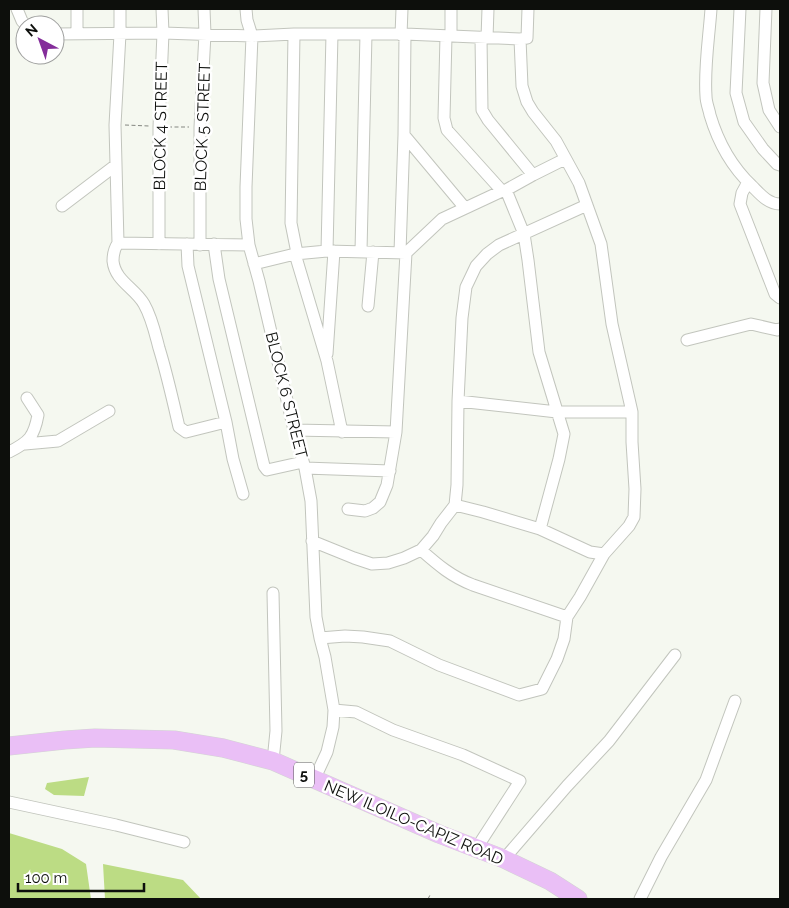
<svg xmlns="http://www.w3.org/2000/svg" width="789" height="908" font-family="Raleway,sans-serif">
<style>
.water{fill:#bcdc84}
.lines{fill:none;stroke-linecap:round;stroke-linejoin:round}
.minor-casing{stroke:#c2c5bd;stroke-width:13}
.highway-casing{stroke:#d3d4d3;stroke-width:19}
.path{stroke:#848781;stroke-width:1;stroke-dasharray:4 2.5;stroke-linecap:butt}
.minor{stroke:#fff;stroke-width:11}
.highway{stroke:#eabff6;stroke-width:18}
.labels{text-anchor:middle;stroke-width:5;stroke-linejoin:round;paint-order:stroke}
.shield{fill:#fff;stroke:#565755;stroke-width:1}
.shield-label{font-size:15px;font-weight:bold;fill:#0d0f0c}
.street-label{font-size:16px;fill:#0d0f0c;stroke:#fff}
</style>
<rect width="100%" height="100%" fill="#f5f8f0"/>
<path class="water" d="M89 777 84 796 54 795 45 789 47 783Z
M9 833 62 849 86 864 91 899H9Z
M103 864 183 880 201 899H105Z"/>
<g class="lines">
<g class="minor-casing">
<path id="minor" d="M17 9 22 21 26 25
M77 9V34
M120 9V34L115 125 118 243C114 249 113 255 113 261 115 281 135 288 144 304 152 318 155 333 159 348 167 374 173 401 179 427L186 432 226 422 188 266 187 244
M246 9 247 20 252 36 246 187V219L249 245 259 281 294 430 305 468 311 501 316 617 320 638 325 657 334 710 333 727 327 752 314 780
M711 9C709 38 704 67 706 96 706 103 709 109 710 115 718 142 732 167 752 186 760 194 768 204 780 204
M740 9 736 93 744 122 763 149 777 164 780 165
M766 9 763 83 769 110 780 127
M55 34 163 33 252 36 294 34H405L520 39 527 38 528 9
M294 34 291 223 297 253
M401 35 402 9
M446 36 444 118 447 130 502 191
M451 36V9
M481 37 482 110 488 120 533 175
M487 38 488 9
M404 135 465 208
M748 182 742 193 740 204 775 294 780 298
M506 190 524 234 528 260 539 352 564 434 559 459 540 529
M62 206 116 165
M118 243 249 245
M159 244V127L163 33 162 9
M214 244 219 279 264 466 267 470 303 462
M200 245V127L205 34 204 9
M327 251 332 34
M361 251 366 34
M400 252 404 135 405 34
M295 254 327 361 342 432
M254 264 295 254 327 251 406 253 442 219 502 191 506 190 533 175 565 159
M368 306 373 252
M687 340 751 324 777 330 780 329
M327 354 334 251
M458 401 557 412H632
M226 422 233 459 243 494
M294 430 396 432
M25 444 58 441 109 411
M9 452C29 442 34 437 38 415L27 398
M305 468 390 471
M455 505 483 512 540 529 590 552 604 554
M348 509 365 511 373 508 380 502 387 485 396 432 406 253
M312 541 354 558 372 564 388 563 404 558 421 550 433 536 441 523 455 505 457 485 458 401 462 318 466 287 476 266 487 254 499 245 587 205
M421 550C438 565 452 577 473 585L567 617
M320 638 345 636 363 637 390 641 439 665 519 695 542 689 557 659 564 639 567 617 580 597 604 554 629 526 634 517 635 489 632 442V412L612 324 601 244 579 183 556 141 533 112 527 102 522 86 520 39
M334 710 356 712 393 730 463 755 520 781 476 849
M273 761 276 731 273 593
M9 802 116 825 184 842
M504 859 567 786 609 741 675 655
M640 899 661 857 706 780 735 701"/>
</g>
<g class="highway-casing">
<path id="highway" d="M9 746 65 740 95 738 174 740 223 748 273 761 439 834 504 859 550 881 578 899"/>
</g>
<path class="path" d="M125 125 149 126
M168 127H189
M428 899 430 895"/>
<use href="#minor" class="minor"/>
<use href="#highway" class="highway"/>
</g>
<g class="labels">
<rect class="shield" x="294" y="762.5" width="20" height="25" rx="4"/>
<g class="shield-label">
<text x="304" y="780">5</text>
</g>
<g class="street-label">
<text transform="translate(160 126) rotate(-89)" y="6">BLOCK 4 STREET</text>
<text transform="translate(202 127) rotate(-88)" y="6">BLOCK 5 STREET</text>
<text transform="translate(287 395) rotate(76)" y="6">BLOCK 6 STREET</text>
<text transform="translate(414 822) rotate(23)" y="6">NEW ILOILO-CAPIZ ROAD</text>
</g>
</g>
<rect width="789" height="908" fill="none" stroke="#0d0f0c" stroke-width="20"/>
<g transform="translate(40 40) rotate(319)"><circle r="24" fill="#ffffff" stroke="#9e9f9e"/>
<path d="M0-4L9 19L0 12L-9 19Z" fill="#842d9a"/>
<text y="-8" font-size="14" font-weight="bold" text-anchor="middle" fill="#0d0f0c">N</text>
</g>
<path d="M18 883v8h126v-8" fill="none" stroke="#0d0f0c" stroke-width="2.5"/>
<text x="25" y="883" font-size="15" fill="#0d0f0c" stroke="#ffffff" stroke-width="4" paint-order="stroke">100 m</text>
</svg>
